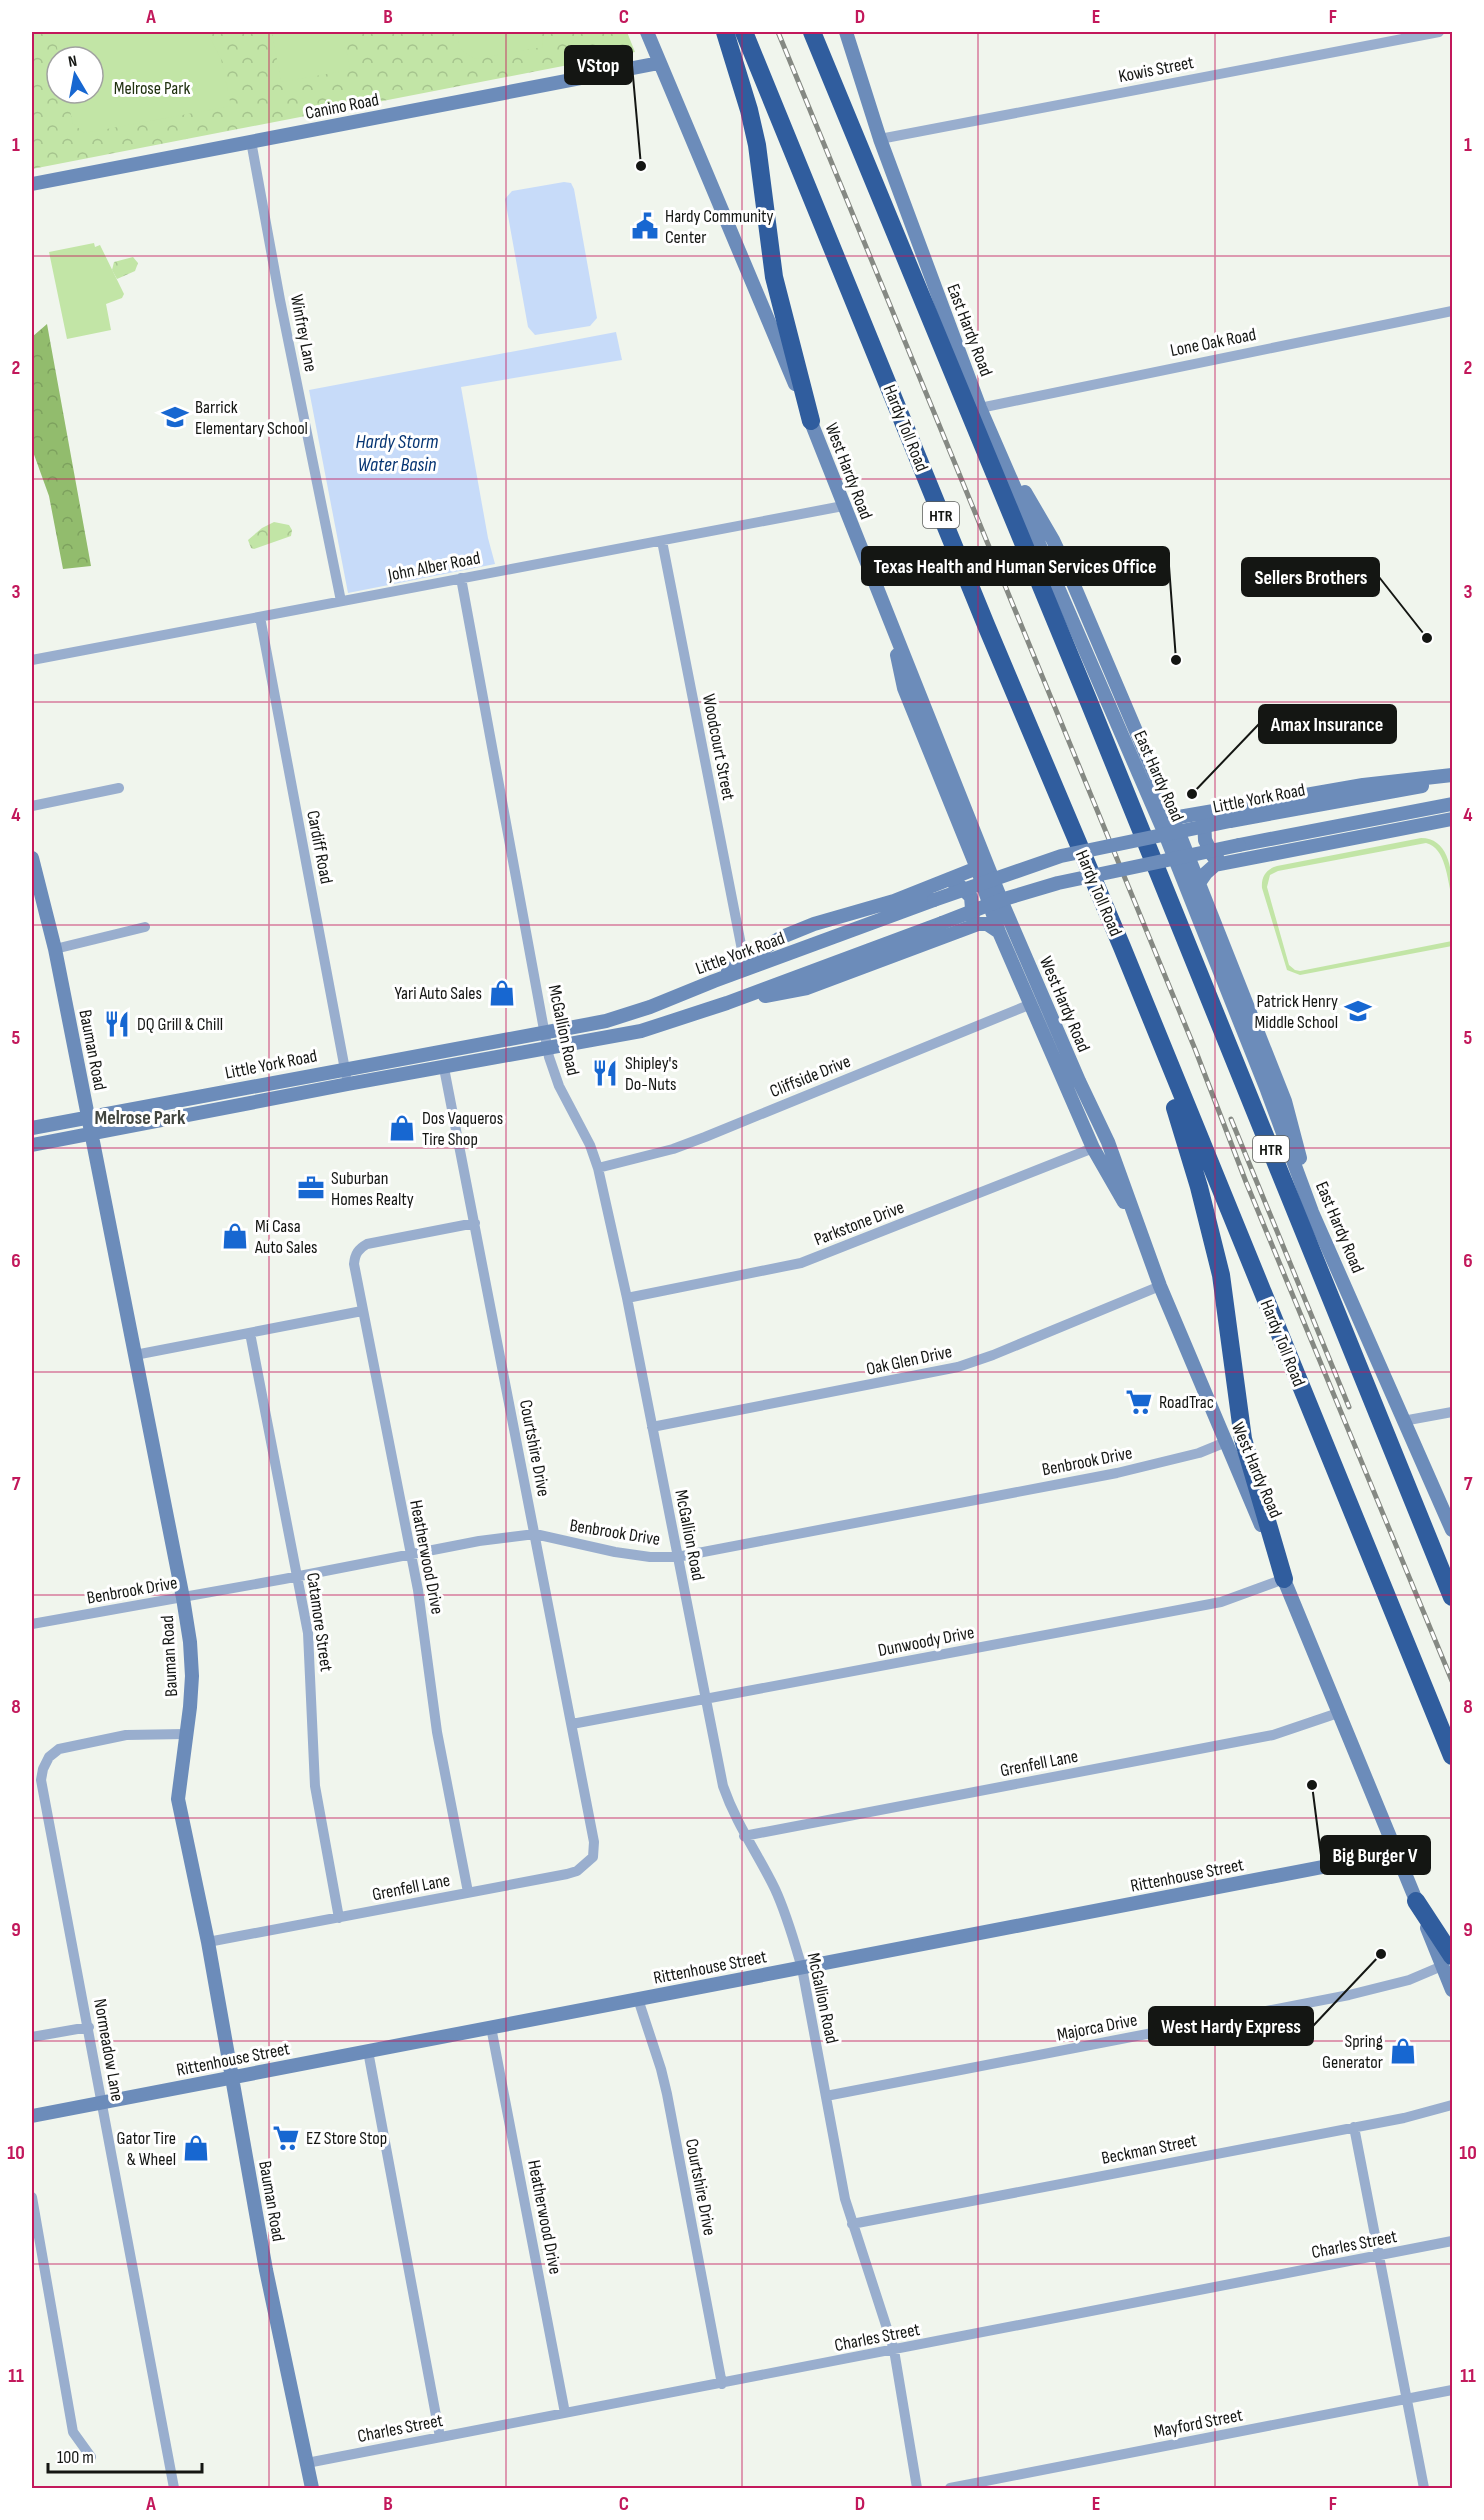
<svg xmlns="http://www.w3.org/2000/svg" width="1484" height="2520" font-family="'Sofia Sans Condensed',sans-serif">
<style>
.forest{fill:url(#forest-crowns)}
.park{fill:url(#park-crowns);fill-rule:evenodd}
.pitch{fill:#c2e5a6}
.water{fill:#c7dbf9}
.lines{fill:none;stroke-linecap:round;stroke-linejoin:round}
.street{stroke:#99aece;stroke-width:10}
.secondary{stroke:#6c8cba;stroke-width:14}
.highway{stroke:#305d9e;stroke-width:18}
.rail-casing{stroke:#858983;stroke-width:5}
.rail{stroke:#fff;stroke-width:3;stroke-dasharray:9;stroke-linecap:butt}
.secondary-bridge{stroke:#6c8cba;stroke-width:14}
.grid{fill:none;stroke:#c2185b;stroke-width:1.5;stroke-opacity:0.55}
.labels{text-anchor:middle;stroke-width:6;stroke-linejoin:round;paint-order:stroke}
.shield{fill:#fff;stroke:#5a5c5a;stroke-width:1.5}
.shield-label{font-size:16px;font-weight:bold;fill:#141613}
.street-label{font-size:18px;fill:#141613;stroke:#fff}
.park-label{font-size:18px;fill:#203110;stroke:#fff}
.poi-label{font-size:18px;fill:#141613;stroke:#fff;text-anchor:start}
.water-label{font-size:20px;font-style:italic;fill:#063573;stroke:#fff}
.neighbourhood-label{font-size:20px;font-weight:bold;fill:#424640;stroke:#fff}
.leader{fill:none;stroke:#141613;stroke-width:2}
.callout-dot{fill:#141613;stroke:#fff;stroke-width:2}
.callout{fill:#141613;stroke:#141613;stroke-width:2}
.callout-label{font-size:20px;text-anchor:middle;font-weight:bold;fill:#fff}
.neatline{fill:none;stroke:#c2185b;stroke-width:2}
.grid-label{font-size:20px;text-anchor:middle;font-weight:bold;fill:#c2185b}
</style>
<defs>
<pattern id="forest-crowns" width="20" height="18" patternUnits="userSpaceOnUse" patternTransform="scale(1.5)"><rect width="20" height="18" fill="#92bc6d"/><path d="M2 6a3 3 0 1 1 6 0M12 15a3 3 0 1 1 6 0" fill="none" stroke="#7da15e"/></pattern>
<pattern id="park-crowns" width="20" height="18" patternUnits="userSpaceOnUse" patternTransform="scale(1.5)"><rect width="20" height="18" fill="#c2e5a6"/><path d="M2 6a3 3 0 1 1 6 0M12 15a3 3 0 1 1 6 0" fill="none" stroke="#a6c48e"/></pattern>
</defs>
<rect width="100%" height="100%" fill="#f0f5ed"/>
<path class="forest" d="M47 324 91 566 63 569 49 496 32 449V337Z"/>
<path class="park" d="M32 32H627L635 52 32 169ZM57 57H93V93H57Z
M133 257 138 263 135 271 117 279 112 270 114 262Z
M274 522 289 525 292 530 291 536 254 549 251 548 248 540 262 528Z"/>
<path class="pitch" d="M54 32H207L221 59 231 106 85 133 73 124 66 93H93V57H59Z
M272 32H343L350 70 281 82Z
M457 32H541L543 47 475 59 460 49Z
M94 243 95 247 100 245 124 294 122 298 106 304 111 330 67 339 49 252Z
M1421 838C1450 838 1453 874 1452 897 1447 879 1446 848 1426 843L1278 871 1270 875 1267 887 1289 965 1295 970 1300 971 1452 941V946L1300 975 1287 970 1262 888C1261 877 1266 869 1277 866Z"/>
<path class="water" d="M564 182 571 183 574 189 597 318 590 326 535 335 528 327 505 199 512 191Z
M616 332 622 360 461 387 488 538 495 564 348 593 309 390Z"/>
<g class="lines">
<path class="street" d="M880 139 1439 32
M251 141 280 300 341 601
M980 408 1452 311
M662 541 744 960
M461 578 549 1057 559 1086 590 1145 598 1168 627 1298 723 1786C737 1826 757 1852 775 1889 787 1915 794 1941 802 1968L845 2199 894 2350 917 2488
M260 617 346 1075
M32 660 843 506
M32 806 119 788
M55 949 145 927
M598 1168 673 1149 705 1137 1031 1004
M627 1298 801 1263 1093 1148
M250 1333 308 1633 315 1786 339 1918
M135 1355 362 1311
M1403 1421 1452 1412
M652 1427 958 1367 993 1355 1160 1286
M32 1624 284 1579 479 1541 535 1534 615 1552 650 1557H677L1117 1473 1199 1453 1226 1442
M572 1724 1221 1602 1284 1579
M744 1836 1241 1741 1273 1735 1338 1713
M468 1892 437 1732 418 1590 354 1264C355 1254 358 1249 367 1244L475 1223
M208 1942 567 1874 577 1871 593 1857 594 1842 444 1068
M638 1999 661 2069 667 2094 722 2384
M491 2027 565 2413
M32 2037 89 2027
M368 2051 440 2437
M826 2096 1349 1995 1409 1980 1442 1966
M1354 2127 1424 2488
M32 2197 73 2432 91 2457
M852 2224 1404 2118 1452 2105
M307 2463 1452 2241
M174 2488 41 1780 43 1769 49 1757 59 1749 126 1735 185 1734
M950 2488 1452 2390"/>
<path class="secondary" d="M647 32 795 384
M846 32 880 139 980 408 1165 834 1267 1090 1312 1212 1452 1530
M32 184 659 63
M807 412 1004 907 1079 1081 1108 1142 1160 1286 1261 1525
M1025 492 1053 540 1073 583 1173 818 1285 1101 1300 1158
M897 655 904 688 977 868 999 932 1093 1148 1124 1202
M1206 816 1204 819 1205 840 1213 856 1217 857
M1173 818 1363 785 1452 775
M1230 821 1422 786
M1239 845 1452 804
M32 858 55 949 183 1598 190 1642 192 1676 190 1707 178 1799 208 1942 266 2270 312 2488
M1199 883 1206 873 1215 865 1452 819
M955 885H959L971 897 973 920
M728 971 782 937 814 924 894 901 977 868
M765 996 807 988 978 924H987L999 932
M32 1128 606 1021 650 1007 714 981 934 900
M32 1145 348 1084 641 1031 727 1003 942 923
M1280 1570 1420 1910
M1427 1928 1452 1990
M32 2116 1395 1853"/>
<path class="highway" d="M725 32 749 110 757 145 774 277 811 421
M744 32 986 625 1122 947 1452 1756
M812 32 1089 702 1452 1597
M1175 1108 1199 1187 1221 1275 1243 1439 1284 1579
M1416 1901 1452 1956"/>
<g class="rail-casing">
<path id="rail" d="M778 32 1195 1049 1246 1182 1452 1681
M1231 1119 1349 1407"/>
</g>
<use href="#rail" class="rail"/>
<path class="secondary-bridge" d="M934 900 1061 856 1230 821
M942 923 1001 900 1058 883 1239 845"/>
</g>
<path class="grid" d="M269 32V2488M506 32V2488M742 32V2488M978 32V2488M1215 32V2488M32 256H1452M32 479H1452M32 702H1452M32 925H1452M32 1148H1452M32 1372H1452M32 1595H1452M32 1818H1452M32 2041H1452M32 2264H1452"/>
<defs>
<g id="civic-bare" transform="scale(2.07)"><path d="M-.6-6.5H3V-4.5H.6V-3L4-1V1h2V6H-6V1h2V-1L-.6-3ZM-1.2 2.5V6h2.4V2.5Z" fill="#1767d1" stroke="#fff" stroke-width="2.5" paint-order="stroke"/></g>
<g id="school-bare" transform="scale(2.07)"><path d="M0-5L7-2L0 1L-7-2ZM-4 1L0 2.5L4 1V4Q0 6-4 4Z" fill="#1767d1" stroke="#fff" stroke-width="2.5" paint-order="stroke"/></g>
<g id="shop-bare" transform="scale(2.07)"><path d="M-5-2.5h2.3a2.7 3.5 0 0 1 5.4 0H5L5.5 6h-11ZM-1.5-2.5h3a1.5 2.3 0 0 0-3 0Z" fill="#1767d1" stroke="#fff" stroke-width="2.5" paint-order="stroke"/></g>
<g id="restaurant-bare" transform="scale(2.07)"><path d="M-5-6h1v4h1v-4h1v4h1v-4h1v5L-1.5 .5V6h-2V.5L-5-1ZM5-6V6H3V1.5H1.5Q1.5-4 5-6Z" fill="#1767d1" stroke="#fff" stroke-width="2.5" paint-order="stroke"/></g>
<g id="office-bare" transform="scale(2.07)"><path d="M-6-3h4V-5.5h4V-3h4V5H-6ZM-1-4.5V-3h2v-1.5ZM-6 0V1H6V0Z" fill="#1767d1" stroke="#fff" stroke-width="2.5" paint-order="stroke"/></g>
<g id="supermarket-bare" transform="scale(2.07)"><path d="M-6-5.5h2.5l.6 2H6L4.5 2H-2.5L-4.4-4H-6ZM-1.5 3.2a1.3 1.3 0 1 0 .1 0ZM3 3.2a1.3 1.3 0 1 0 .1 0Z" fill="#1767d1" stroke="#fff" stroke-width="2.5" paint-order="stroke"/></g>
</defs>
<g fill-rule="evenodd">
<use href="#civic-bare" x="645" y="226"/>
<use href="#school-bare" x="175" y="417"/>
<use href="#shop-bare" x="502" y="993"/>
<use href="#school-bare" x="1358" y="1011"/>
<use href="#restaurant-bare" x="117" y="1024"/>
<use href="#restaurant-bare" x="605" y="1073"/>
<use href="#shop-bare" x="402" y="1128"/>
<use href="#office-bare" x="311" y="1188"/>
<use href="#shop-bare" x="235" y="1236"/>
<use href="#supermarket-bare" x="1139" y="1402"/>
<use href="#shop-bare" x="1403" y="2051"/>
<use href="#supermarket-bare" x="286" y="2138"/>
<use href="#shop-bare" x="196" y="2148"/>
</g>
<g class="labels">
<g class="shield">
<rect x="923" y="502" width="36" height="26" rx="4.5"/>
<rect x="1253" y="1136" width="36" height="26" rx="4.5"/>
</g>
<g class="shield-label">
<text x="941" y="521">HTR</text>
<text x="1271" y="1155">HTR</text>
</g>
<g class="street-label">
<text transform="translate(1156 69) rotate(-11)" y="6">Kowis Street</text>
<text transform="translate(342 106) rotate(-11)" y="6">Canino Road</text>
<text transform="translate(970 330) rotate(69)" y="6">East Hardy Road</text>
<text transform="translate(304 333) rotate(79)" y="6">Winfrey Lane</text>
<text transform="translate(1213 342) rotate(-11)" y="6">Lone Oak Road</text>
<text transform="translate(906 428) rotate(68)" y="6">Hardy Toll Road</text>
<text transform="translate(849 471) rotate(69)" y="6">West Hardy Road</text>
<text transform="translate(434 566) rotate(-11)" y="6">John Alber Road</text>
<text transform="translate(719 747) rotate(79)" y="6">Woodcourt Street</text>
<text transform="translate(1159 776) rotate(66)" y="6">East Hardy Road</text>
<text transform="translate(1259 798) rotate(-11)" y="6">Little York Road</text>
<text transform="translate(320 847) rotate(79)" y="6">Cardiff Road</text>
<text transform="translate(1099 893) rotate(67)" y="6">Hardy Toll Road</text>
<text transform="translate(740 953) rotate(-20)" y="6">Little York Road</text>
<text transform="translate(1065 1004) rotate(67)" y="6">West Hardy Road</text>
<text transform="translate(564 1030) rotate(78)" y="6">McGallion Road</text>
<text transform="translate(93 1050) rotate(79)" y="6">Bauman Road</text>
<text transform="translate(271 1064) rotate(-11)" y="6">Little York Road</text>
<text transform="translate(810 1076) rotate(-22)" y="6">Cliffside Drive</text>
<text transform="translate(859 1223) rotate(-21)" y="6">Parkstone Drive</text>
<text transform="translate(1340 1227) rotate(67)" y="6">East Hardy Road</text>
<text transform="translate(1283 1343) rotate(68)" y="6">Hardy Toll Road</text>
<text transform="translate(909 1360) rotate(-12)" y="6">Oak Glen Drive</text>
<text transform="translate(535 1448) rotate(79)" y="6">Courtshire Drive</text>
<text transform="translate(1087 1461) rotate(-11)" y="6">Benbrook Drive</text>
<text transform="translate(1257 1470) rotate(67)" y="6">West Hardy Road</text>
<text transform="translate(615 1532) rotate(9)" y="6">Benbrook Drive</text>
<text transform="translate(690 1535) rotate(79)" y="6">McGallion Road</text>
<text transform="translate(427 1557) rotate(79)" y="6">Heatherwood Drive</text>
<text transform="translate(132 1590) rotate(-10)" y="6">Benbrook Drive</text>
<text transform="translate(320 1622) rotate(82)" y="6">Catamore Street</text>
<text transform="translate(926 1641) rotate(-11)" y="6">Dunwoody Drive</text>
<text transform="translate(169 1656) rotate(-93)" y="6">Bauman Road</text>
<text transform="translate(1039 1763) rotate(-11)" y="6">Grenfell Lane</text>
<text transform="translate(1187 1875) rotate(-11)" y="6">Rittenhouse Street</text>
<text transform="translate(411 1887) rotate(-11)" y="6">Grenfell Lane</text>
<text transform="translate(710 1967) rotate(-11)" y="6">Rittenhouse Street</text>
<text transform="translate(823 1998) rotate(78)" y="6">McGallion Road</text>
<text transform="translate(1097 2027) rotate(-11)" y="6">Majorca Drive</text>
<text transform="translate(109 2050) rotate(80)" y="6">Normeadow Lane</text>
<text transform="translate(233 2059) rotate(-11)" y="6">Rittenhouse Street</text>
<text transform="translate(1149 2149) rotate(-11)" y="6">Beckman Street</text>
<text transform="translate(701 2187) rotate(79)" y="6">Courtshire Drive</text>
<text transform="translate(272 2201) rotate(80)" y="6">Bauman Road</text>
<text transform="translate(545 2217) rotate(79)" y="6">Heatherwood Drive</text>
<text transform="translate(1354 2244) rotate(-11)" y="6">Charles Street</text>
<text transform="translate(877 2337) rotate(-11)" y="6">Charles Street</text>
<text transform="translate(1198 2423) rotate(-11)" y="6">Mayford Street</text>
<text transform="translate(400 2428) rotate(-11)" y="6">Charles Street</text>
</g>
<g class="park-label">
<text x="152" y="94">Melrose Park</text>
</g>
<g class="poi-label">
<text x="665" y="222">Hardy Community<tspan x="665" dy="21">Center</tspan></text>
<text x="195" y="413">Barrick<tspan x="195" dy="21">Elementary School</tspan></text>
<text x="482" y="999" text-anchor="end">Yari Auto Sales</text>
<text x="1338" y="1007" text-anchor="end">Patrick Henry<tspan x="1338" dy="21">Middle School</tspan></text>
<text x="137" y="1030">DQ Grill &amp; Chill</text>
<text x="625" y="1069">Shipley's<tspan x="625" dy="21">Do-Nuts</tspan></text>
<text x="422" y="1124">Dos Vaqueros<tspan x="422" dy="21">Tire Shop</tspan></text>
<text x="331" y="1184">Suburban<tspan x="331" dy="21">Homes Realty</tspan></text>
<text x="255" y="1232">Mi Casa<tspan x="255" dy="21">Auto Sales</tspan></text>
<text x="1159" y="1408">RoadTrac</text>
<text x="1383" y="2047" text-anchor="end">Spring<tspan x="1383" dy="21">Generator</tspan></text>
<text x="176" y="2144" text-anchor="end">Gator Tire<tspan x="176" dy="21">&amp; Wheel</tspan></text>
<text x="306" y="2144">EZ Store Stop</text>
</g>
<g class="water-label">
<text x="397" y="448">Hardy Storm<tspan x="397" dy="23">Water Basin</tspan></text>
</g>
<g class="neighbourhood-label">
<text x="140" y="1124">Melrose Park</text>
</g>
</g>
<path class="leader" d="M641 166L632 65M1176 660L1169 566M1427 638L1379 577M1192 794L1259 724M1312 1785L1321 1855M1381 1954L1313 2026"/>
<g class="callout-dot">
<circle cx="641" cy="166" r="6"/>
<circle cx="1176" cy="660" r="6"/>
<circle cx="1427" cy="638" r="6"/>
<circle cx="1192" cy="794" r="6"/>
<circle cx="1312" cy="1785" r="6"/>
<circle cx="1381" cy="1954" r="6"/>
</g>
<g class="callout">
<rect x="565" y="46" width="67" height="38" rx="6"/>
<rect x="862" y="547" width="307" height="38" rx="6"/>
<rect x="1242" y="558" width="137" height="38" rx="6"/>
<rect x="1259" y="705" width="137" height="38" rx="6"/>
<rect x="1321" y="1836" width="109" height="38" rx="6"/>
<rect x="1149" y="2007" width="164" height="38" rx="6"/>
</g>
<g class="callout-label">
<text x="598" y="72">VStop</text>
<text x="1015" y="573">Texas Health and Human Services Office</text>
<text x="1311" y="584">Sellers Brothers</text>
<text x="1327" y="731">Amax Insurance</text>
<text x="1375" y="1862">Big Burger V</text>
<text x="1231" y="2033">West Hardy Express</text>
</g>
<rect width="1484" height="2520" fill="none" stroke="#ffffff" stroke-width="66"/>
<g transform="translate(75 75) rotate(350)"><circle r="28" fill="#ffffff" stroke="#a1a2a1" stroke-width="1.5"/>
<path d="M0-4.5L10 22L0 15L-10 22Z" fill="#1767d1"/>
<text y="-9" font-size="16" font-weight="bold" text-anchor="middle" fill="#141613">N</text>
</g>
<path d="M48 2463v9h154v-9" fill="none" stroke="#141613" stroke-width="3"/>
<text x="57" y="2463" font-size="18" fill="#141613" stroke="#ffffff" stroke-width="4.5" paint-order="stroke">100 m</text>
<rect x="33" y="33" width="1418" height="2454" class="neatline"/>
<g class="grid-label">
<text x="151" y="23">A</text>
<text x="388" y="23">B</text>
<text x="624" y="23">C</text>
<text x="860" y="23">D</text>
<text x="1096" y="23">E</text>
<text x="1333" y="23">F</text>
<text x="16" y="151">1</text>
<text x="1468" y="151">1</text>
<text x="16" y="374">2</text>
<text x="1468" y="374">2</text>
<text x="16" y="598">3</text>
<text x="1468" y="598">3</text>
<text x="16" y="821">4</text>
<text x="1468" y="821">4</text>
<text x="16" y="1044">5</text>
<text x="1468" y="1044">5</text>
<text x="16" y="1267">6</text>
<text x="1468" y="1267">6</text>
<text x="16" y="1490">7</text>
<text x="1468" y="1490">7</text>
<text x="16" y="1713">8</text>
<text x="1468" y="1713">8</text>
<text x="16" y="1936">9</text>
<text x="1468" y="1936">9</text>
<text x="16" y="2159">10</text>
<text x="1468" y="2159">10</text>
<text x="16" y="2382">11</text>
<text x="1468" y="2382">11</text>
<text x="151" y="2510">A</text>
<text x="388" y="2510">B</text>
<text x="624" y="2510">C</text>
<text x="860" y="2510">D</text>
<text x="1096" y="2510">E</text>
<text x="1333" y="2510">F</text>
</g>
</svg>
